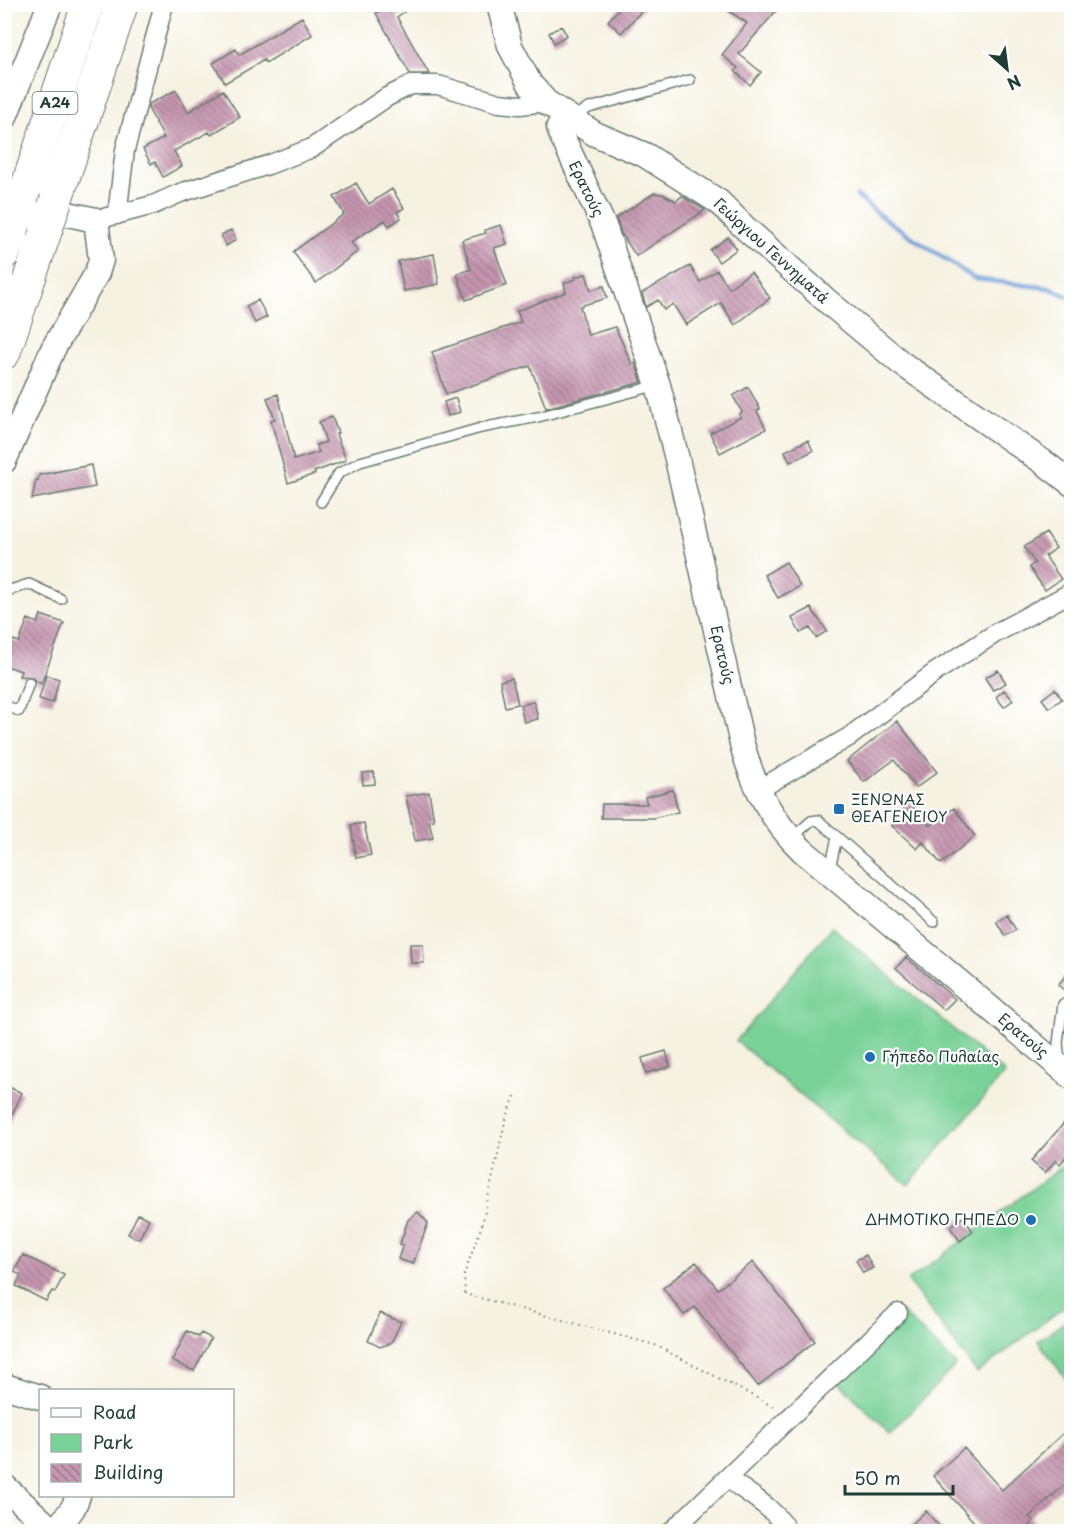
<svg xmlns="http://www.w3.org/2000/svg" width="1076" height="1536" font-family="'Playpen Sans',sans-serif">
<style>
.green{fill:#78d197;stroke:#4c8766;stroke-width:1.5}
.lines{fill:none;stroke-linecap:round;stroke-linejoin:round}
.stream{stroke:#699dd5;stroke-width:4.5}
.building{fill:url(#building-back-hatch)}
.lane-casing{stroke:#6a7c71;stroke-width:12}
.street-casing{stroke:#6a7c71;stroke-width:21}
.secondary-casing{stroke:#6a7c71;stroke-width:27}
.highway-casing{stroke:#6a7c71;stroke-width:34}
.path{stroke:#6a7c71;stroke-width:2;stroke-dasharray:1.5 4.5;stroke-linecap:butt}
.lane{stroke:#fff;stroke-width:9}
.street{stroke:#fff;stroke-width:18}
.secondary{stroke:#fff;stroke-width:24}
.highway{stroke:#fff;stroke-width:32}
.highway-bridge-casing{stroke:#6a7c71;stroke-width:34;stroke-linecap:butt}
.highway-bridge{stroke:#fff;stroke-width:32}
.poi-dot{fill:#1f6fb2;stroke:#fff;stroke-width:2}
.labels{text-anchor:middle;stroke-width:4.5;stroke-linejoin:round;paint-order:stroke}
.shield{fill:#fff;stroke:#627771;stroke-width:1.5}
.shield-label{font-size:14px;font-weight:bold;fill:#1f3d34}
.street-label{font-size:15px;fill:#1f3d34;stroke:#fff}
.poi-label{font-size:15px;fill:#1f3d34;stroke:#fff;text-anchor:start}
</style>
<defs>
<pattern id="building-back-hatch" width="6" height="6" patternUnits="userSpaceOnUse" patternTransform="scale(1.5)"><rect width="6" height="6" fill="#c595af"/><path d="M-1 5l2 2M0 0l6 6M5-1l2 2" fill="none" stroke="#9f7b8f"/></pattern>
</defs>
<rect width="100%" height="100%" fill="#fff"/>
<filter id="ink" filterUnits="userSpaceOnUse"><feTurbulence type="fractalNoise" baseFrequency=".0167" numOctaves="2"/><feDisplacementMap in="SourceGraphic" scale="12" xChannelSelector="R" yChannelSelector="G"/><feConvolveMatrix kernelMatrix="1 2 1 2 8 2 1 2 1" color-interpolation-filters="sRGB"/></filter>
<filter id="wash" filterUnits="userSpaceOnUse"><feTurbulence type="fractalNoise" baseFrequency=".008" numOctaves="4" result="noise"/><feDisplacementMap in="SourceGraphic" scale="24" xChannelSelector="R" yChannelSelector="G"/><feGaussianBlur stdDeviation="1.35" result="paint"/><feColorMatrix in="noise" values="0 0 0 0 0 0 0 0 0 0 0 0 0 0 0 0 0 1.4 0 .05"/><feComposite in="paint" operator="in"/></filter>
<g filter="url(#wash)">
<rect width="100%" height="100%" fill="#f6f2e2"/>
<path class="green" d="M832 927 1005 1073 908 1185 736 1041Z
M1071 1160V1302L977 1373 908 1281Z
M902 1312 956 1365 890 1433 836 1380Z
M1071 1317V1386L1038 1341Z"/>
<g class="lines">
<path class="stream" d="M857 196 882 217 975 279 1049 288 1072 298"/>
</g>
<g id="blocks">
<path class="building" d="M391 4H415L397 17 429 74H410L376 13Z
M623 4H648L621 33 608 21Z
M718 4H782L739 54 761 72 750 85 735 71 738 68 722 55 747 23Z
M302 17 312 35 266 63 264 60 225 83 213 63 236 49 239 55Z
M561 26 567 35 554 43 549 33Z
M176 90 188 112 223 90 240 117 211 135 209 132 174 151 182 166 163 177 155 162 151 164 143 149 164 138 148 108 149 104Z
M356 183 369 204 392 189 404 208 397 212 401 218 389 226 385 220 351 242 358 251 316 283 293 252 344 214 334 197Z
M654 193 662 194 676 201 682 196 705 210 636 256 621 233 616 218Z
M501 225 507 244 494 248 507 285 466 300 457 274 471 269 462 240 486 233 485 230Z
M231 230 236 240 226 246 221 235Z
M728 237 737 249 719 262 710 250Z
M434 254 439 284 404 291 398 261Z
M690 266 700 282 717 270 729 288 751 272 770 298 735 325 721 303 686 325 673 304 664 310 658 300 646 307 642 293Z
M586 274 591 290 604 286 607 298 580 306 588 335 615 327 632 364 635 363 642 382 546 408 530 366 446 394 432 352 521 322 517 311 566 292 564 283 576 279 575 277Z
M258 300 267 317 255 323 246 306Z
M748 387 760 409 757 411 766 429 720 453 710 433 741 417 739 414 742 412 733 396Z
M278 394 294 460 319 452 316 445 326 442 319 422 332 417 338 433 336 434 346 460 314 472 315 474 288 483 271 420 275 419 267 398Z
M456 398 460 412 448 416 444 402Z
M808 440 813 451 790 462 785 451Z
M91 465 95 487 32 499 36 480 38 481 39 475Z
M1046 533 1056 548 1045 556 1061 579 1045 590 1029 567 1035 563 1024 547Z
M786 562 800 586 778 598 764 575Z
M811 608 827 631 816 638 810 628 800 633 792 618Z
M41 615 64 623 41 684 36 681 32 677 19 676 21 671 4 665 13 640 19 642 28 619 38 623Z
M998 670 1006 683 993 690 985 678Z
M46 675 59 679 53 703 39 699Z
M512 678 518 704 505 707 500 681Z
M1055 689 1062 699 1049 708 1042 699Z
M1004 690 1013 700 1004 707 996 697Z
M534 702 538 719 524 722 520 705Z
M897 721 937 772 916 788 894 760 864 782 847 761Z
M374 772 375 784 363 785 362 773Z
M673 790 678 812 653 818H601L602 804H647L645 797Z
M429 792 434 820 429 821 433 838 415 841 406 796Z
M909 802 930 826 954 808 975 836 941 864 923 842 917 849 892 826Z
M364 823 371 855 356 858 351 825Z
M1007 915 1016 930 1005 936 996 921Z
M410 944H423L424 963H411Z
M906 957 955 999 944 1010 896 968Z
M1071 969V996L1058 985Z
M666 1051 670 1067 646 1073 642 1058Z
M4 1085 22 1093 4 1133Z
M1071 1115V1151L1060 1164 1056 1160 1045 1173 1031 1161Z
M418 1212 428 1223 413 1264 398 1259 403 1245 400 1244 408 1220Z
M138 1214 149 1219 139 1239 128 1234Z
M963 1217 973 1231 960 1241 950 1227Z
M23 1255 64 1275 55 1292 52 1291 46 1301 16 1286 21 1275 14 1272Z
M866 1255 873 1268 863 1273 856 1260Z
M696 1262 718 1289 753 1262 815 1341 758 1386 695 1307 684 1315 663 1288Z
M380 1313 401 1322 391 1343 380 1347 368 1341Z
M187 1331 199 1337 201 1333 211 1338 194 1371 172 1361Z
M1071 1426V1479L1029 1517 1034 1521 1022 1532H983L933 1476 964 1448 1002 1490Z
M926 1511 944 1532H903Z"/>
</g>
</g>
<g filter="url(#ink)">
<use href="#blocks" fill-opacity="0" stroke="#6a7c71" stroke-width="1.5"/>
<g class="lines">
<g class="lane-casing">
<path id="lane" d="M572 117 589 108 690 80
M321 502 339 473 360 462 481 428 538 417 658 385
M4 592 29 584 61 599
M4 705 19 711 29 683
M793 837 811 821 818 820 934 922
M830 869 837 837
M1060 1062 1058 1043 1063 1004"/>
</g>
<g class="street-casing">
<path id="street" d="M117 215 125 150 164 4
M96 220 153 205 180 193 268 165 312 148 387 97 411 85H438L499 103 520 105 546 102
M758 790 849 737 937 671 996 633 1072 592
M727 1478C744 1491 780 1511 787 1532
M671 1532 898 1313"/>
</g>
<g class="secondary-casing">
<path id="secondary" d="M499 4 510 46 530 84 546 102 595 134 645 155 719 202 745 228 827 301 901 363 1046 464 1072 484
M569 118 559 127 561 134 604 226 658 385 677 459 742 744C753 786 771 820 802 850L1072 1077
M4 119 50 4
M4 461 53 349 97 273 101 260 96 220 63 213 36 215
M4 1386 40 1397
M4 1486 54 1532
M55 1532 73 1508 78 1496"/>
</g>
<g class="highway-casing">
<path id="highway" d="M56 200 122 4
M22 201 88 4
M4 253 12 231
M4 353 46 230"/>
</g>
<path class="path" d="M515 1096 505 1122 482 1225 464 1275 465 1294 655 1345 776 1408"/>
<use href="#lane" class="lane"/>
<use href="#street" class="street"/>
<use href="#secondary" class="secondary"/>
<use href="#highway" class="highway"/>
<g class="highway-bridge-casing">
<path id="highway-bridge" d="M46 230 56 200
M12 231 22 201"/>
</g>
<use href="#highway-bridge" class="highway-bridge"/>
</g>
</g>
<g class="poi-dot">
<rect x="833" y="803" width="12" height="12" rx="3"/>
<circle cx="870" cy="1057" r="6"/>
<circle cx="1031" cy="1220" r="6"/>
</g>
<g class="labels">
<rect class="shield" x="32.5" y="92" width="45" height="22" rx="4.5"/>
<g class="shield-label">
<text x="55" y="108">Α24</text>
</g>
<g class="street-label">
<text transform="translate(586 189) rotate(64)" y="5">Ερατούς</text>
<text transform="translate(771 251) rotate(42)" y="5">Γεώργιου Γεννηματά</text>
<text transform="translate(722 655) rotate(77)" y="5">Ερατούς</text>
<text transform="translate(1023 1036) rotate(40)" y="5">Ερατούς</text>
</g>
<g class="poi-label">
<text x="851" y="805">ΞΕΝΩΝΑΣ<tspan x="851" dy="17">ΘΕΑΓΕΝΕΙΟΥ</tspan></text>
<text x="882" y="1062">Γήπεδο Πυλαίας</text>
<text x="1019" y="1225" text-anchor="end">ΔΗΜΟΤΙΚΟ ΓΗΠΕΔΟ</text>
</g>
</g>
<rect width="1076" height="1536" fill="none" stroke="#fff" stroke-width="24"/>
<rect x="39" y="1389" width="195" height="108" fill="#ffffff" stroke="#a5b1ae" stroke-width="1.5"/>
<rect x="51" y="1408" width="30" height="9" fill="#ffffff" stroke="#a5b1ae" stroke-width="1.5"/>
<text x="93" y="1419" font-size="18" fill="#1f3d34">Road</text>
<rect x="51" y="1434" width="30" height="18" fill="#78d197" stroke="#a5b1ae" stroke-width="1.5"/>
<text x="93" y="1449" font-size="18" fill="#1f3d34">Park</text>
<rect x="51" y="1464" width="30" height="18" fill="url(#building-back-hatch)" stroke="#a5b1ae" stroke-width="1.5"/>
<text x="93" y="1479" font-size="18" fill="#1f3d34">Building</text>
<g transform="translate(1007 69) rotate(152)" stroke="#ffffff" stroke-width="4.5" paint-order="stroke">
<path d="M0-4.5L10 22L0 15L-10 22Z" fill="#1f3d34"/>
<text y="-9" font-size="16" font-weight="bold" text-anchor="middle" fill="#1f3d34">N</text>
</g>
<path d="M845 1485v9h108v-9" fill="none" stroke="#1f3d34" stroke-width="3"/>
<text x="854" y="1485" font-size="18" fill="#1f3d34" stroke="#ffffff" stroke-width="4.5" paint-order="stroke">50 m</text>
</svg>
